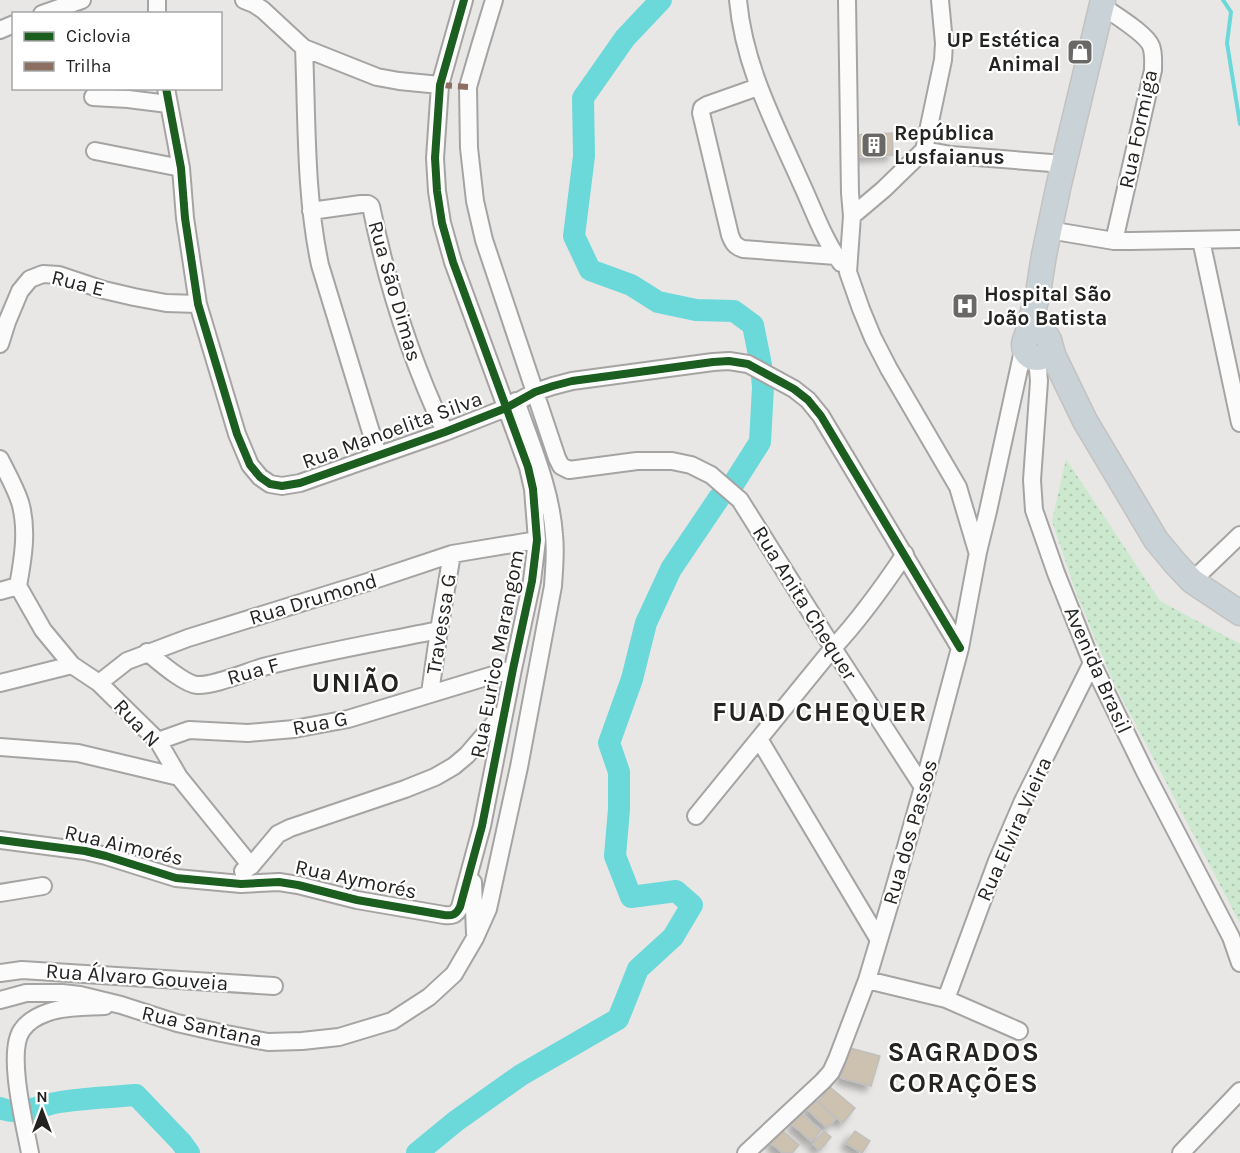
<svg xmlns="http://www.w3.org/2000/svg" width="1240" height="1153" font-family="Karla,sans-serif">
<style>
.grass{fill:url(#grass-dots)}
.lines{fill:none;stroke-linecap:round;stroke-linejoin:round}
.stream{stroke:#6bd8da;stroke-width:4}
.river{stroke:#6bd8da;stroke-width:22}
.building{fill:#cdc1b0;stroke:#c0bfbe;stroke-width:1.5;filter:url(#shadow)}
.minor-casing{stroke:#a5a4a2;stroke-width:20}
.highway-casing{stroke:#c3c2c1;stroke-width:27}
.minor{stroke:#fcfbfb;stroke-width:16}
.highway{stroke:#c9d2d7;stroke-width:24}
.quiet{stroke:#8d6e63;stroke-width:6;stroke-dasharray:12 6;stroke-linecap:butt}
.cycleway-casing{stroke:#fff;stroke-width:11}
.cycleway{stroke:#1b5e20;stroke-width:8}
.labels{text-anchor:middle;stroke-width:4.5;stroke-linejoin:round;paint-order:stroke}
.poi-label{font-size:21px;font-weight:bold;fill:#242322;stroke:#fff;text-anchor:start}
.street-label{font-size:21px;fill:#242322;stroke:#fff}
.district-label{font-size:27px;font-weight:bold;letter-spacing:1.5px;fill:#242322;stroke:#fff}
</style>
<defs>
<pattern id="grass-dots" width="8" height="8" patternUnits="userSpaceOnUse" patternTransform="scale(1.5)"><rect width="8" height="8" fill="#cce8ce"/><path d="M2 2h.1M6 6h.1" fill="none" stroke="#afc7b1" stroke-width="1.8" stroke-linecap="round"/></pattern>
<filter id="shadow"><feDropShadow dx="-5.5" dy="5.5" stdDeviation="3" flood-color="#0004"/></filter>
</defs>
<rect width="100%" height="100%" fill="#e8e7e5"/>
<path class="grass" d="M1066 459 1160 601 1240 644V923L1113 681 1077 595 1052 521Z"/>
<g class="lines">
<path class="stream" d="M1223 0 1231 12 1227 43 1240 124"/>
<path class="river" d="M0 1108C19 1117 41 1105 60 1102 85 1098 111 1097 136 1095L181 1142 189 1153
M417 1153 456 1121 521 1075 618 1019 638 969 673 937 692 905 676 891 631 897 615 856 619 809V772L609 743 632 679 646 623 671 569 719 498 734 483 760 442 763 387 761 365 753 325 734 311 696 310 658 302 631 285 590 270 574 236 584 156 583 98 625 38 661 0"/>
</g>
<path class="building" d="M892 133 893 155 855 157 854 135Z
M850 1048 880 1056 871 1086 841 1078Z
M830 1087 855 1108 843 1123 818 1102Z
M815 1100 836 1119 827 1128 807 1109Z
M802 1114 821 1131 811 1141 792 1124Z
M782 1130 799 1145 792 1153H783L771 1143Z
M824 1131 831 1137 820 1150 813 1144Z
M855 1131 870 1141 862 1153 846 1143Z"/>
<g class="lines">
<g class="minor-casing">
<path id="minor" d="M157 0V14
M244 0 254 4 263 10 304 48 377 77 399 81 440 85
M494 0 480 46 468 87 469 148 475 201 484 240 557 458 561 466 569 470 637 461H672L691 465 711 475 740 500 833 648 923 787
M738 0C744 67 775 124 802 185 814 211 824 240 841 263
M847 0 850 193 852 216 848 272 861 309 873 338 889 369 958 487 977 551
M1101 5C1113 14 1146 33 1151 46 1154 53 1153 62 1153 70L1114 241
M42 14 82 0
M0 30 14 24
M304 48C307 120 305 195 320 265L378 455
M758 87 707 105 702 108 701 113 730 235C733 243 735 246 743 249L836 256
M166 88 181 168 185 218 198 304 237 434 250 465 260 477 270 484 282 486 300 483 445 432 506 408 535 392 553 386 572 381 713 362 729 361 748 364 794 389 808 400 821 416 960 648
M93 97 128 99 168 104
M924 150 943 60 944 43 940 0
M95 151 181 168
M311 211 361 204H368L371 206C387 285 411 360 445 432
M852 216 884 189 924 150 951 155 1064 164
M1049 230 1114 241H1131L1240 239
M1201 240 1240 423
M0 344 7 322 20 291 30 279 43 274 59 275 104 290 134 297 166 303 198 304
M1037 358 1039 381 1032 480 1034 510 1056 573 1092 663 1145 772 1231 937 1240 963
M0 459C7 473 15 487 20 502 28 529 23 559 18 586
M1192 581 1240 535
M18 586 43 630 72 665 99 683 158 741 179 777 251 866
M0 591 18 586
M147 652C158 661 184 684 197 685 214 686 246 672 263 667 321 652 380 642 439 630
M0 683 72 665
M99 683 127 661 188 638 368 582 452 554 537 540
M430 693 439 630 452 554
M759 739 879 940
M158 741 189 730 248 733 294 729 348 719 513 669
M0 747 78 753 179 777
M696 816 833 648C860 619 883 587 905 554
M0 840 85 851 106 856 176 878 241 884 279 882 298 885 357 900 444 915C452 916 456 915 460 907L482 826 513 669 532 581 537 540 533 489 528 467 453 262 442 223 437 191 435 158 440 85 464 0
M243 871 251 866 278 834 290 828 405 789 435 777 454 766 467 755 503 713
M473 882 475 934
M0 893 43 886
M0 973 22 970 274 986
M867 980 946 999 1019 1031
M946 999 997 861 1023 801 1092 663
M0 1000 26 993H62L80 995 121 1005 177 1023 221 1033 268 1042 302 1041 339 1037 392 1021 429 997 454 974 475 938 488 909 519 767 553 586C554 569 556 552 554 535 551 489 531 444 516 401
M30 1153C25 1126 6 1052 22 1030 28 1021 40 1015 49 1012 66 1006 87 1007 105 1006
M746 1153 823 1081 831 1072 837 1059 867 980 890 903 923 787 960 648 978 552 988 511 1024 346
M1181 1153 1240 1091"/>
</g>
<g class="highway-casing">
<path id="highway" d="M1024 345a13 13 0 1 1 26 0a13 13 0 1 1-26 0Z
M1026 338 1038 293 1044 255 1059 184 1103 0
M1050 344 1054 357 1085 421 1156 540 1175 563 1192 581 1240 613"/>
</g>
<use href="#minor" class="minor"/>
<use href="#highway" class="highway"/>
<path class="quiet" d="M440 85 468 87"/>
<g class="cycleway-casing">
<path id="cycleway" d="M166 88 181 168 185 218 198 304 237 434 250 465 260 477 270 484 282 486 300 483 445 432 506 408 535 392 553 386 572 381 713 362 729 361 748 364 794 389 808 400 821 416 960 648
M0 840 85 851 106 856 176 878 241 884 279 882 298 885 357 900 444 915C452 916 456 915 460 907L482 826 513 669 532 581 537 540 533 489 528 467 453 262 442 223 437 191 435 158 440 85 464 0"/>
</g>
<use href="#cycleway" class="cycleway"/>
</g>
<defs>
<g id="shop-square" transform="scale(1.35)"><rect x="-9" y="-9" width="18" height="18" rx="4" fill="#696866" stroke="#fff"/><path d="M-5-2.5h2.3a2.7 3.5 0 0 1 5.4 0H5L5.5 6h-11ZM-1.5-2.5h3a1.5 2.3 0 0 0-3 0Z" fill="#fff"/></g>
<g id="building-square" transform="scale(1.35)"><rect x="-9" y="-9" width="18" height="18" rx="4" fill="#696866" stroke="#fff"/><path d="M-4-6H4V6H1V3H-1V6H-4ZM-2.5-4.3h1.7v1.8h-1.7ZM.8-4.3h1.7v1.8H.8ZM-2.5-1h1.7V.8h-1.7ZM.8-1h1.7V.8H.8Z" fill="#fff"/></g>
<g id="hospital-square" transform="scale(1.35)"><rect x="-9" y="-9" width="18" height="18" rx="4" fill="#696866" stroke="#fff"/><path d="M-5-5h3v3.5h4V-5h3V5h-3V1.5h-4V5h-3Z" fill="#fff"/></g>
</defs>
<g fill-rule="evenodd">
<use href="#shop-square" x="1080" y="52"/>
<use href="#building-square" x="874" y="145"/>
<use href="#hospital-square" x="965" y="306"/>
</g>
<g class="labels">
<g class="poi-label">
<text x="1060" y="47" text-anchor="end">UP Estética<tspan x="1060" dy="24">Animal</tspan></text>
<text x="894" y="140">República<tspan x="894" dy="24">Lusfaianus</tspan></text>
<text x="984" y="301">Hospital São<tspan x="984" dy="24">João Batista</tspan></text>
</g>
<g class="street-label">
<text transform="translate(1138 129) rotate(-78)" y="7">Rua Formiga</text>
<text transform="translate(78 283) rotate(14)" y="7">Rua E</text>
<text transform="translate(395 291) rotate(74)" y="7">Rua São Dimas</text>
<text transform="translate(392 430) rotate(-20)" y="7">Rua Manoelita Silva</text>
<text transform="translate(313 599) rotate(-17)" y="7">Rua Drumond</text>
<text transform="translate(805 603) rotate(58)" y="7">Rua Anita Chequer</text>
<text transform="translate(441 624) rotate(-81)" y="7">Travessa G</text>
<text transform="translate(497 654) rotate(-79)" y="7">Rua Eurico Marangom</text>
<text transform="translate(1098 670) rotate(66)" y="7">Avenida Brasil</text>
<text transform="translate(253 671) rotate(-16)" y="7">Rua F</text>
<text transform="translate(137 723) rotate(47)" y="7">Rua N</text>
<text transform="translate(320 723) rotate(-11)" y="7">Rua G</text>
<text transform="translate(1014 829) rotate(-66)" y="7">Rua Elvira Vieira</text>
<text transform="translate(910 832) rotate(-74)" y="7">Rua dos Passos</text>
<text transform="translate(124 845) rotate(13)" y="7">Rua Aimorés</text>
<text transform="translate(356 879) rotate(12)" y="7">Rua Aymorés</text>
<text transform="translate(137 977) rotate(4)" y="7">Rua Álvaro Gouveia</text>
<text transform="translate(202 1026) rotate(13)" y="7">Rua Santana</text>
</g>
<g class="district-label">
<text x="356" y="692">UNIÃO</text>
<text x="820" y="721">FUAD CHEQUER</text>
<text x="964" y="1061">SAGRADOS<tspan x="964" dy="31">CORAÇÕES</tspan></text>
</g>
</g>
<rect x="12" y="12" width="210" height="78" fill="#ffffff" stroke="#a7a7a7" stroke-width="1.5"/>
<rect x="24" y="32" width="30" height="9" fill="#1b5e20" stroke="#a7a7a7" stroke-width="1.5"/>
<text x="66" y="42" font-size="18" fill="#242322">Ciclovia</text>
<rect x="24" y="62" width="30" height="9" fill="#8d6e63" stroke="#a7a7a7" stroke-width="1.5"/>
<text x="66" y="72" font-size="18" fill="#242322">Trilha</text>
<g transform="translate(42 1111)" stroke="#ffffff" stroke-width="4.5" paint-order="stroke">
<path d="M0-4.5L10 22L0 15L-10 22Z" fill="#242322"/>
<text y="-9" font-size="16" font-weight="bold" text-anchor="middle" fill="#242322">N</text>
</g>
</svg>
